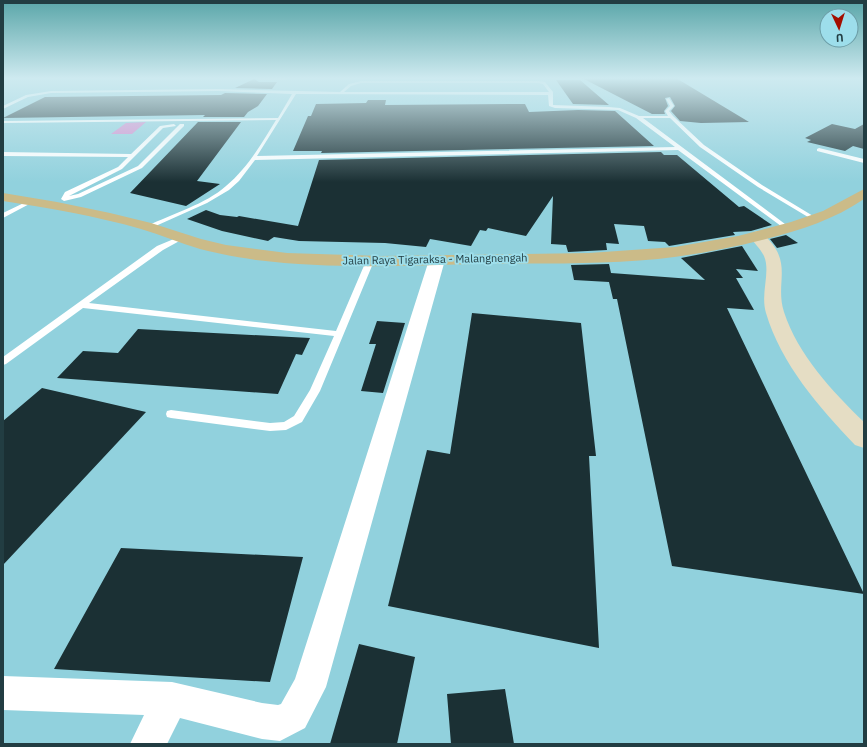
<svg xmlns="http://www.w3.org/2000/svg" width="867" height="747" font-family="'IBM Plex Sans',sans-serif">
<style>
.green{fill:#d68bce}
.building{fill:#1b3034}
.lines{fill:none;stroke-linecap:round;stroke-linejoin:round}
.lane{fill:#fff;fill-rule:evenodd}
.street{fill:#fff;fill-rule:evenodd}
.secondary{fill:#e5ddc4;fill-rule:evenodd}
.primary{fill:#cbbb88;fill-rule:evenodd}
.labels{text-anchor:middle;stroke-width:4;stroke-linejoin:round;paint-order:stroke}
.far-street-label{font-size:11px;fill:#223d42;stroke:#9ddeeb}
</style>
<rect width="100%" height="100%" fill="#91d1dd"/>
<path class="green" d="M146 122 132 134H111L126 123Z"/>
<path class="building" d="M582 78H676L749 122 701 123 680 121 671 111 675 106 670 97 665 98 668 106 664 111 665 114H652Z
M254 79 259 82H277L272 89 235 88Z
M556 80H580L609 105 573 104Z
M225 93 267 94 258 106 248 112 244 117H203L205 115 3 118 45 97 221 95Z
M368 100H386L385 105 525 104 529 112 578 110 615 111 654 146 321 153 322 151H293L308 116H311L316 104 366 103Z
M198 122H241L197 181 220 184 186 206 130 193Z
M832 124 855 129 864 124V149L853 146 845 151 807 142 811 140 805 138Z
M661 152 664 155H677L739 207 744 206 772 225 751 231 733 232 735 235 669 246 665 242 648 241 644 226 614 224 619 244 606 243 607 250 568 252 566 245 551 244 553 196 526 236 488 228 486 231 480 230 471 246 430 239 426 247 385 243 299 241 274 237 268 241 222 231 187 219 206 210 220 215 237 217 239 216 298 226 319 160Z
M786 235 798 243 777 248 770 239Z
M742 246 758 271 736 269 743 278H736L754 310 727 308 864 594 672 566 617 299H613L609 282 574 280 571 265 609 264 611 273 705 280 681 258Z
M472 313 581 323 596 456H589L599 648 388 606 427 450 450 454Z
M377 321 405 323 383 393 361 391 376 344H369Z
M138 329 310 338 302 355 296 354 278 394 57 378 83 351 118 353Z
M42 388 146 412 3 565V421Z
M121 548 303 557 270 682 54 669Z
M359 644 415 657 397 744H330Z
M505 689 514 744H451L447 694Z"/>
<g class="lines">
<path class="lane" d="M361 81H538L545 82 553 92V105L609 107 620 108 639 116H668L665 111 670 106 666 99 669 98 674 106 669 111 673 116 704 145 762 185 818 219 813 220 758 187 700 147 670 118H643L789 227V229H785L678 150 255 160 239 181 229 190 207 203 149 229 146 227 147 226C172 214 206 204 226 186 247 169 262 143 276 120L3 123V121L278 118 292 94 218 91 51 93 28 97 3 109V106L26 95 51 91 218 89 340 92 349 84ZM361 83H538L543 84 549 92H344L351 86ZM296 94 548 95 549 106 555 108 618 110 636 118 675 147 257 156Z
M174 124 176 126 163 128 122 169 69 196 78 194 138 166 180 124H184V126L142 168 81 197 64 201 61 199 65 192 118 167 128 157 3 156V152L131 154 160 126Z
M819 148 864 159V163L817 151V149Z
M30 200 35 201 3 218V213Z
M181 236 185 238 183 239 163 250 89 303 336 331 366 261 370 259 374 261 320 391 302 422 286 430 270 431 171 418 167 417 166 414 167 411 171 410 270 423 284 422 294 416 310 390 334 336 83 308 6 364 3 365V357L157 246Z"/>
<path class="street" d="M255 78H289L285 80H259Z
M437 255 442 257 445 260 326 687 305 728 280 741 262 739 180 718 167 744H130L144 715 3 710V676L172 682 262 703 278 705 281 704 295 679 429 260 432 257Z"/>
<path class="secondary" d="M757 231C763 233 765 235 769 240 792 265 775 284 784 312 798 355 832 391 864 422V448L855 445C819 407 781 364 766 313 760 293 771 272 764 256 760 248 754 243 749 236L752 233Z"/>
<path class="primary" d="M864 189V199C835 219 801 230 766 239 731 248 694 255 658 259 596 265 534 263 473 264 401 266 328 269 256 260 237 257 219 254 200 249 180 243 161 235 141 229 96 216 49 208 3 201V193L57 202 110 213 151 223 201 239 226 245 287 253 380 256 589 253 675 247 738 236 791 222 823 211Z"/>
</g>
<linearGradient id="sky" x2="0" y2="1"><stop stop-color="#5aa6a9"/><stop offset="0.43" stop-color="#ceeaf0"/><stop offset="1" stop-color="#ceeaf0" stop-opacity="0"/></linearGradient>
<rect width="867" height="182" fill="url(#sky)"/>
<g class="labels">
<g class="far-street-label">
<text transform="translate(435 259) rotate(-1)" y="4">Jalan Raya Tigaraksa - Malangnengah</text>
</g>
</g>
<rect width="867" height="747" fill="none" stroke="#223d42" stroke-width="8"/>
<g transform="translate(839 28) rotate(176)"><circle r="19" fill="#9ddeeb" stroke="#6c9ea7"/>
<path d="M0-3L7 15L0 10L-7 15Z" fill="#a30e00"/>
<text y="-6" font-size="11" font-weight="bold" text-anchor="middle" fill="#223d42">U</text>
</g>
</svg>
